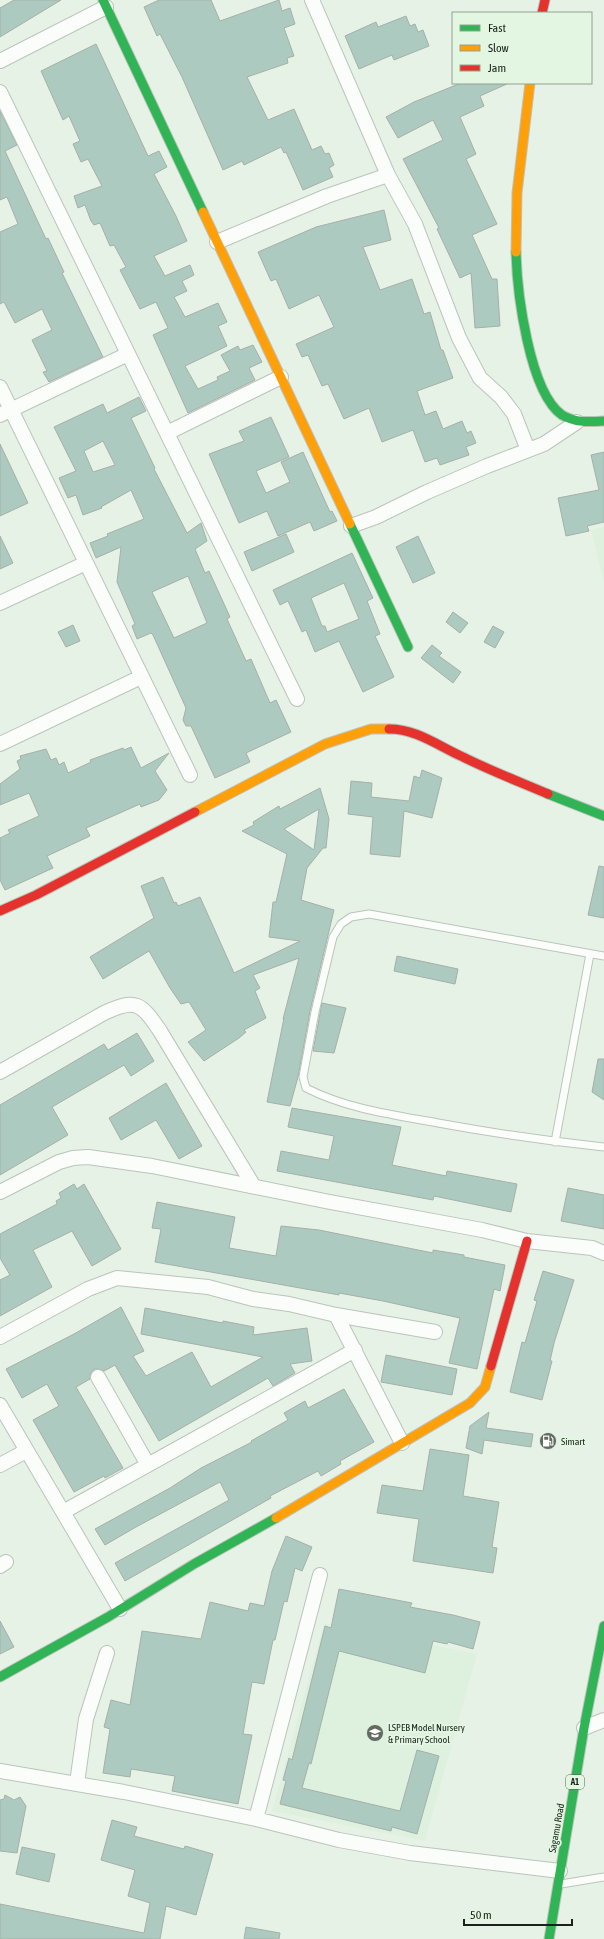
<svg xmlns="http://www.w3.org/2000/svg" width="604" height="1939" font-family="'Asap Condensed',sans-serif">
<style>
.built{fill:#def1de}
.building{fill:#adcac0;stroke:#a5b0a9;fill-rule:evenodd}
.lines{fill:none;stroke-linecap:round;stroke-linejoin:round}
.lane-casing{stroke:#bbc4bb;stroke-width:9}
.street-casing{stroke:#bbc4bb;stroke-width:16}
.fast-casing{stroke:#bbc4bb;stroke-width:11}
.slow-casing{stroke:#bbc4bb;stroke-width:11}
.jam-casing{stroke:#bbc4bb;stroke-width:11}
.lane{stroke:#fbfdfb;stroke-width:7}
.street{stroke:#fbfdfb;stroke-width:14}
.fast{stroke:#30b455;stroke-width:9}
.slow{stroke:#ff9f0a;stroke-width:9}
.jam{stroke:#e5322d;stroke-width:9}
.labels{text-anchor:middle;stroke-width:4;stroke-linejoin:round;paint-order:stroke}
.shield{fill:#e2f6e2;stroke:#576257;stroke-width:1}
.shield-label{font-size:9px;font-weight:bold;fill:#1b221b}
.poi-label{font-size:10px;fill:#1b221b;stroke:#e2f6e2;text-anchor:start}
.street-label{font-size:10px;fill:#1b221b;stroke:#e2f6e2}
</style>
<rect width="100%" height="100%" fill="#e7f2e7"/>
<path class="built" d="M604 527V584L591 530Z
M324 1623 477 1654 425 1841 272 1811Z"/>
<path class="building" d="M14 0H61L0 37V8Z
M159 0H211L220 21 279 0 282 11 290 8 295 24 284 28 294 56 287 58 288 63 247 77 268 120 294 109 312 150 321 146 325 154 329 153 334 165 329 168 333 177 303 190 286 152 284 153 281 147 244 165 242 161 223 170 182 77 160 34 157 36 144 7Z
M406 16 410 26 415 24 418 32 423 30 429 46 394 60 392 55 359 69 345 36 376 22 378 27Z
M96 44 148 156 159 151 167 167 154 174 176 216 187 241 154 256 165 276 190 265 194 275 182 281 187 291 174 297 185 317 218 303 227 322 218 326 227 346 185 366 198 389 218 380 217 377 230 371 221 355 238 346 240 350 253 345 262 362 249 368 255 380 188 413 153 335 168 328 156 302 140 309 120 270 126 267 114 245 110 246 100 223 94 225 91 221 85 205 78 208 74 196 102 186 88 159 81 162 73 144 80 141 69 116 63 120 41 71Z
M461 83H509L480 96 484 106 460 117 476 154 466 159 497 224 472 235 492 279H497L500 326 475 328 471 273 460 278 437 229 439 228 403 159 443 140 433 120 398 138 386 117 414 102Z
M0 111 17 145 5 151 46 239 48 238 64 272 62 273 103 357 49 382 43 372 47 371 32 340 52 330 42 309 15 323 4 302 0 304V232L18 224 7 197 0 200Z
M384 210 391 240 363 247 380 290 412 279 424 314 430 312 441 350H443L453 378 417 391 425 415 436 411 443 429 462 421 467 433 471 431 476 443 466 447 469 455 440 465 437 458 425 462 413 430 382 442 369 408 344 419 328 384 322 386 308 355 302 357 296 344 334 327 319 295 289 309 276 279 271 281 258 252 316 227Z
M139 397 146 411 131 418 155 468 154 469 187 533 201 523 207 541 195 549 205 573 209 571 230 617 227 619 246 661 251 659 270 703 276 700 291 732 246 753 250 762 215 778 191 726H186L183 720 186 708 153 635 151 633 137 639 132 626 135 624 117 582 121 547 96 558 90 543 108 536 107 534 144 519 131 490 101 507 102 508 83 515 76 495 68 498 59 478 76 471 54 427 103 404 107 413ZM103 441 115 465 93 472 84 451ZM188 576 207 623 174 638 152 592Z
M271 417 289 457 256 471 266 493 290 482 281 462 303 452 330 512 332 511 337 521 314 531 310 522 278 536 267 511 239 523 209 454 244 441 239 431Z
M0 444 28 503 0 516Z
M604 452V522L587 526 589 531 566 536 558 498 599 490 591 455Z
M286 534 294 552 252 571 244 552Z
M0 536 13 563 0 569Z
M418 536 435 573 413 583 396 547Z
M352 553 373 598 367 601 380 634 375 636 394 677 363 692 339 641 315 652 306 630 302 632 288 601 280 605 273 590ZM344 583 359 619 327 632 325 626H322L311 598Z
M453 612 468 623 460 633 446 622Z
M73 625 80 641 66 647 58 632Z
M493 626 504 632 495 648 484 642Z
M432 645 442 653 439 656 461 672 453 683 421 658Z
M131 747 141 768 169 753 155 771 167 790 159 800 141 807 140 804 86 828 90 836 47 856 53 868 5 890 0 880V838L10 833 8 830 39 816 29 793 0 805V784L20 769 17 761 21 759 20 756 46 749 51 760 56 758 59 765 64 762 68 773 91 762 90 760 123 748 124 750Z
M422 770 442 778 432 818 404 811 400 857 370 854 373 817 348 814 351 781 372 783 371 797 409 801 414 776 420 778Z
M320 788 329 819 326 848H323L307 868 301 900 334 910 310 1011 298 1077 290 1106 267 1102 284 1018 283 1019 299 958 253 975 260 988 255 991 266 1018 244 1030 246 1032 239 1038 204 1061 188 1042 206 1030 189 1002 181 1004 170 988 149 951 103 979 90 957 154 918 141 886 163 877 174 903 176 902 178 906 200 897 234 973 300 941 269 937 273 902H276L287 854 242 831 254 825 253 822 279 806 280 809ZM319 809 314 850 284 829Z
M599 866 604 867V918L588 915Z
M397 956 458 969 455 984 394 971Z
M322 1003 346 1008 334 1053 313 1051Z
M137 1033 154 1061 131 1076 124 1065 52 1107 68 1135 0 1175V1105L104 1044 108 1050Z
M598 1059H604V1100L592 1092Z
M166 1083 202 1146 179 1159 156 1120 121 1140 109 1118Z
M292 1108 401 1127 392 1165 446 1176 447 1171 517 1184 511 1212 434 1196 433 1200 277 1171 281 1151 329 1160 334 1136 288 1127Z
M74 1184 77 1189 84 1184 121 1249 92 1266 72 1231 33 1250 52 1287 0 1316V1280L10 1275 0 1258V1234L57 1204 56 1201 61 1198 59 1193Z
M568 1188 604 1195V1229L561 1221Z
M157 1202 235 1217 229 1248 276 1256 281 1226 319 1230 433 1253V1250L464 1255V1257L505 1265 500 1291 494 1289 477 1369 449 1363 460 1318 383 1301 339 1293V1295L155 1262 161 1229 152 1228Z
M543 1271 574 1280 554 1343 550 1361H552L542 1400 510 1392 522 1342 525 1343 537 1301 534 1300Z
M121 1307 144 1351 133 1356 146 1376 192 1352 211 1387 263 1357 141 1334 145 1308 223 1323V1321L254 1327 253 1335 307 1328 312 1361 290 1364 295 1373 273 1386 268 1378 159 1441 115 1365 104 1371 98 1369H94L91 1373 90 1379 76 1387 123 1468 105 1478 104 1476 74 1492 33 1420 59 1406 47 1384 22 1398 6 1369 74 1334Z
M386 1355 457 1369 452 1395 381 1382Z
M344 1389 374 1442 340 1461 341 1464 321 1476 318 1471 270 1496 271 1498 125 1581 115 1563 229 1500 220 1482 136 1527 105 1545 95 1529 170 1488 201 1468 252 1442 251 1441 288 1420 284 1413 305 1401 308 1408Z
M489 1412 486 1428 533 1434 531 1447 484 1440 482 1454 466 1448 470 1426Z
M430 1449 469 1455 463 1496 499 1502 492 1547 497 1548 493 1573 413 1561 419 1519 377 1513 382 1485 423 1491Z
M286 1536 312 1547 302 1571 295 1568 287 1602 284 1601 275 1640H273L264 1684 252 1682 243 1734 252 1735 238 1804 172 1791 175 1776 131 1769 130 1777 103 1773 110 1729 104 1727 111 1700 130 1705 142 1631 201 1639 210 1602 248 1611 250 1603 264 1606 272 1571Z
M339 1589 412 1603 410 1607 453 1615 480 1622 473 1649 448 1642 447 1644 433 1641 425 1673 339 1651 311 1764 309 1763 302 1788 400 1811 417 1750 439 1756 417 1834 392 1827 391 1831 280 1804 286 1781 283 1780 289 1758 292 1760 325 1626 331 1628Z
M0 1621 14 1647 0 1654Z
M5 1795 14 1800 20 1797 26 1806 17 1853 0 1851V1800L4 1799Z
M112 1820 137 1827 134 1836 184 1849 185 1846 213 1854 196 1915 166 1906 160 1939H0V1904L144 1933 150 1903 128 1896 135 1870 101 1860Z
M22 1847 55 1854 49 1882 16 1874Z
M246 1927 280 1933 279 1939H244Z"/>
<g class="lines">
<g class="lane-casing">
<path id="lane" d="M604 956 369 914 351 917 341 924 333 937 315 1012 303 1077 306 1088C347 1109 394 1115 438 1123 493 1133 548 1141 604 1147
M555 1142 590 954
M561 1884 604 1877"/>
</g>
<g class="street-casing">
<path id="street" d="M312 0 388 175 415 224 459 338 480 378 501 397 514 414 528 450
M0 61 106 7
M0 92 297 699
M217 242 327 196 388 175
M0 387 190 775
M0 415 128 354
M167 433 281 377
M351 526 376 517 427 492 487 466 544 444 577 422
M0 603 86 563
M0 744 141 677
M0 1072 104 1013C136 998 141 1003 160 1031L253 1185
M0 1192 59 1162 73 1158 88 1157 152 1166 330 1202 482 1230 527 1241 592 1248 604 1253
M336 1315 435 1332
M0 1337 88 1289 117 1278 208 1287 253 1299 289 1304 336 1315 402 1443
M98 1377 148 1465
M0 1405 120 1609
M0 1465 26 1451
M63 1512 355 1350
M0 1566 6 1562
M584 1728 604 1720
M0 1771 124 1792 256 1819 339 1840 410 1853 560 1871
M77 1783 86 1719 107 1653
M256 1819 320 1575"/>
</g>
<g class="fast-casing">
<path id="fast" d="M103 0 203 212
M516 252C517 291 529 392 562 415 575 423 590 422 604 421
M350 524 408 647
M548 794 604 816
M0 1677 108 1617 194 1564 276 1518
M549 1939 584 1728 604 1626"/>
</g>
<g class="slow-casing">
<path id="slow" d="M203 212 350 524
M516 252 517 193 530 83
M195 812 325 744 371 729H389
M276 1518 470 1403 485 1387 491 1366"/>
</g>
<g class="jam-casing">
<path id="jam" d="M542 13 545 0
M389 729C417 729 438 746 463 757 491 771 520 782 548 794
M0 911 36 895 195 812
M491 1366 527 1241"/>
</g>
<use href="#lane" class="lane"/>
<use href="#street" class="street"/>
<use href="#fast" class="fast"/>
<use href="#slow" class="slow"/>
<use href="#jam" class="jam"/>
</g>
<defs>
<g id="fuel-disc" transform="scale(0.9)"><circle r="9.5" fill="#626b62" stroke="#e2f6e2"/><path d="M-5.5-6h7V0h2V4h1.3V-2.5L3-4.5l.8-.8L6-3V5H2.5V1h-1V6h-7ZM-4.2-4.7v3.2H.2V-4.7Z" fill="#fff"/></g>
<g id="school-disc" transform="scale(0.9)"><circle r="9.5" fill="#626b62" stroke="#e2f6e2"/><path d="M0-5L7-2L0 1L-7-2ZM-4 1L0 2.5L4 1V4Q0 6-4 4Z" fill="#fff"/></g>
</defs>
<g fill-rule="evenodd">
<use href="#fuel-disc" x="548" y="1441"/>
<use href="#school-disc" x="375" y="1733"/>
</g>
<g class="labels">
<rect class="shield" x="566" y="1775" width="18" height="14" rx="3"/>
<g class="shield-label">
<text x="575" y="1785">A1</text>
</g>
<g class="poi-label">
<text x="561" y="1445">Simart</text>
<text x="388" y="1731">LSPEB Model Nursery<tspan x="388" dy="12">&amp; Primary School</tspan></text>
</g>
<g class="street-label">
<text transform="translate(556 1828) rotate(-80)" y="4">Sagamu Road</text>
</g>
</g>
<rect x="452" y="12" width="140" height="72" fill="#e2f6e2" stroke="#92a192"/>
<rect x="460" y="25" width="20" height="6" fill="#30b455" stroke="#92a192"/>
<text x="488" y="32" font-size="12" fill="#1b221b">Fast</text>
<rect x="460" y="45" width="20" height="6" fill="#ff9f0a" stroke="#92a192"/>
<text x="488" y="52" font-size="12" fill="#1b221b">Slow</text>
<rect x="460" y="65" width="20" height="6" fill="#e5322d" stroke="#92a192"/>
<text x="488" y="72" font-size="12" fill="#1b221b">Jam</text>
<path d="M464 1919v6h108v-6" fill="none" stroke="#1b221b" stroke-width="2"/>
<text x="470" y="1919" font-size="12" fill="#1b221b" stroke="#e2f6e2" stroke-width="3" paint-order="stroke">50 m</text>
</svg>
